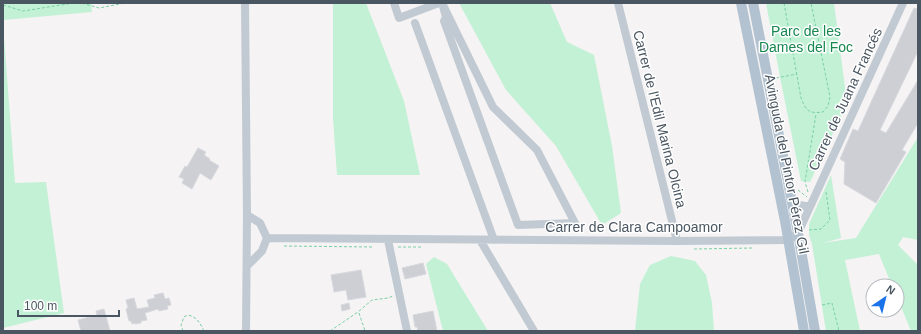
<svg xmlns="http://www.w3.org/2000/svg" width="921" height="334" font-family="Arial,sans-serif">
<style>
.green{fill:#c3f1d5}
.building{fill:#cdcfd5;stroke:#d7d9de}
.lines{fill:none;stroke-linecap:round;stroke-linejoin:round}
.path{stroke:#7ad0a6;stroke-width:1;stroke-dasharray:3 2;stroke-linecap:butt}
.minor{stroke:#c1cad2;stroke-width:8}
.major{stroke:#b3c2d1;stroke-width:10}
.labels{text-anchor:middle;stroke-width:3;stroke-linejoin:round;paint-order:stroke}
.park-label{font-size:14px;fill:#17864f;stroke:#fff}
.street-label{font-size:14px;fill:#4a5661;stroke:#fff}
</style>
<rect width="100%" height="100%" fill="#f5f3f3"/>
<path class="green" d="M3 3H91L92 12 3 20Z
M333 3H366L404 101 420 175H337L333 118Z
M459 3H550L567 42 594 55 612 146 621 213 602 225 556 146 506 90Z
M766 3H834L847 103 810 182 801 181 780 77Z
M3 23 15 183 46 182 64 313 3 328Z
M918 137V240L903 237 898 245 918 265V331H911L897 297V286H892L879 254 845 260 860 331H826L812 244 809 235V224L831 175 841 238 823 243 856 238Z
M671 256 695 261 706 275 712 303 714 331H635L640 284 650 265Z
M434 257 447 264 488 331H443L426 264Z"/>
<path class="building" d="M914 8 918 9V51L880 130 886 133 918 80V123L902 150 906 152 876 203 844 184 845 162 840 159 853 129 858 131Z
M198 148 206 152 204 155 210 159 209 160 219 166 211 180 200 173 192 189 182 183 184 179 179 177 185 166 187 167Z
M423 263 426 274 405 279 402 268Z
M361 270 366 297 348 300 346 290 334 292 331 275Z
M163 293 165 299 169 298 171 305 167 306 168 309 159 311 158 309 145 313 147 320 141 321V323L135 324V323L132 324 131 321H129L126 309 128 308 126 300 134 298 137 309 149 307 147 300 155 298 154 295Z
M349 303 350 309 342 311 341 305Z
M104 309 110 331H81L78 320 97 315 96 311Z
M433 311 437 331H418L417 327H415L413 315Z"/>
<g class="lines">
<path class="path" d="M82 3 99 8 125 3
M784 3 801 98C806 111 809 114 823 112L828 106 830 97 811 3
M3 5 23 11 74 3
M776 78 797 74
M798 190 807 197
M808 192 805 182 816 114
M809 230 821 229 830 220 826 192
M284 246 373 247
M398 247H423
M694 249 753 248
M822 305 832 303 839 331
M359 313 365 331
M183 331 181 325 184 317 188 315C197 317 200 323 204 331
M330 331 358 312 372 300 388 298 393 296"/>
<path class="minor" d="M245 3 247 215 246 331
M394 3 399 18 439 3
M442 3 446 17 444 21 518 225 575 223 537 150 493 107 442 3
M618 3 677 241
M415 23 494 240
M792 203 804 206H810
M267 238 677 241 788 240 798 233 903 3
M388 240 407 331
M480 240 534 331
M247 266 262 251 267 238 260 223 247 215"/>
<path class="major" d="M741 3 785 221 804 331
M753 3 798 233 815 331"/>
</g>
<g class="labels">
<g class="park-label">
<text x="806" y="36">Parc de les<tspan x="806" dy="16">Dames del Foc</tspan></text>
</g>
<g class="street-label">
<text transform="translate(845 99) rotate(-65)" y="5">Carrer de Juana Francés</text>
<text transform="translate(660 119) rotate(76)" y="5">Carrer de l'Edil Marina Olcina</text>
<text transform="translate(787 164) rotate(79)" y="5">Avinguda del Pintor Pérez Gil</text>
<text x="634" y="232">Carrer de Clara Campoamor</text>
</g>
</g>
<rect width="921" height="334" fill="none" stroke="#4a5661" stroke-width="8"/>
<g transform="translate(885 298) rotate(35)"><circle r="19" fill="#ffffff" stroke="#b7bbc0"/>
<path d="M0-3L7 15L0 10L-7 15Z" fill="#1a73e8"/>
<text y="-6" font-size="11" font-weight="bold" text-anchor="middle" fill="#4a5661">N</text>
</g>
<path d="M18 310v6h101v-6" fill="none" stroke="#4a5661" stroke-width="2"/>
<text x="24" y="310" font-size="12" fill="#4a5661" stroke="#ffffff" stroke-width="3" paint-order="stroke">100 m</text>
</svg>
